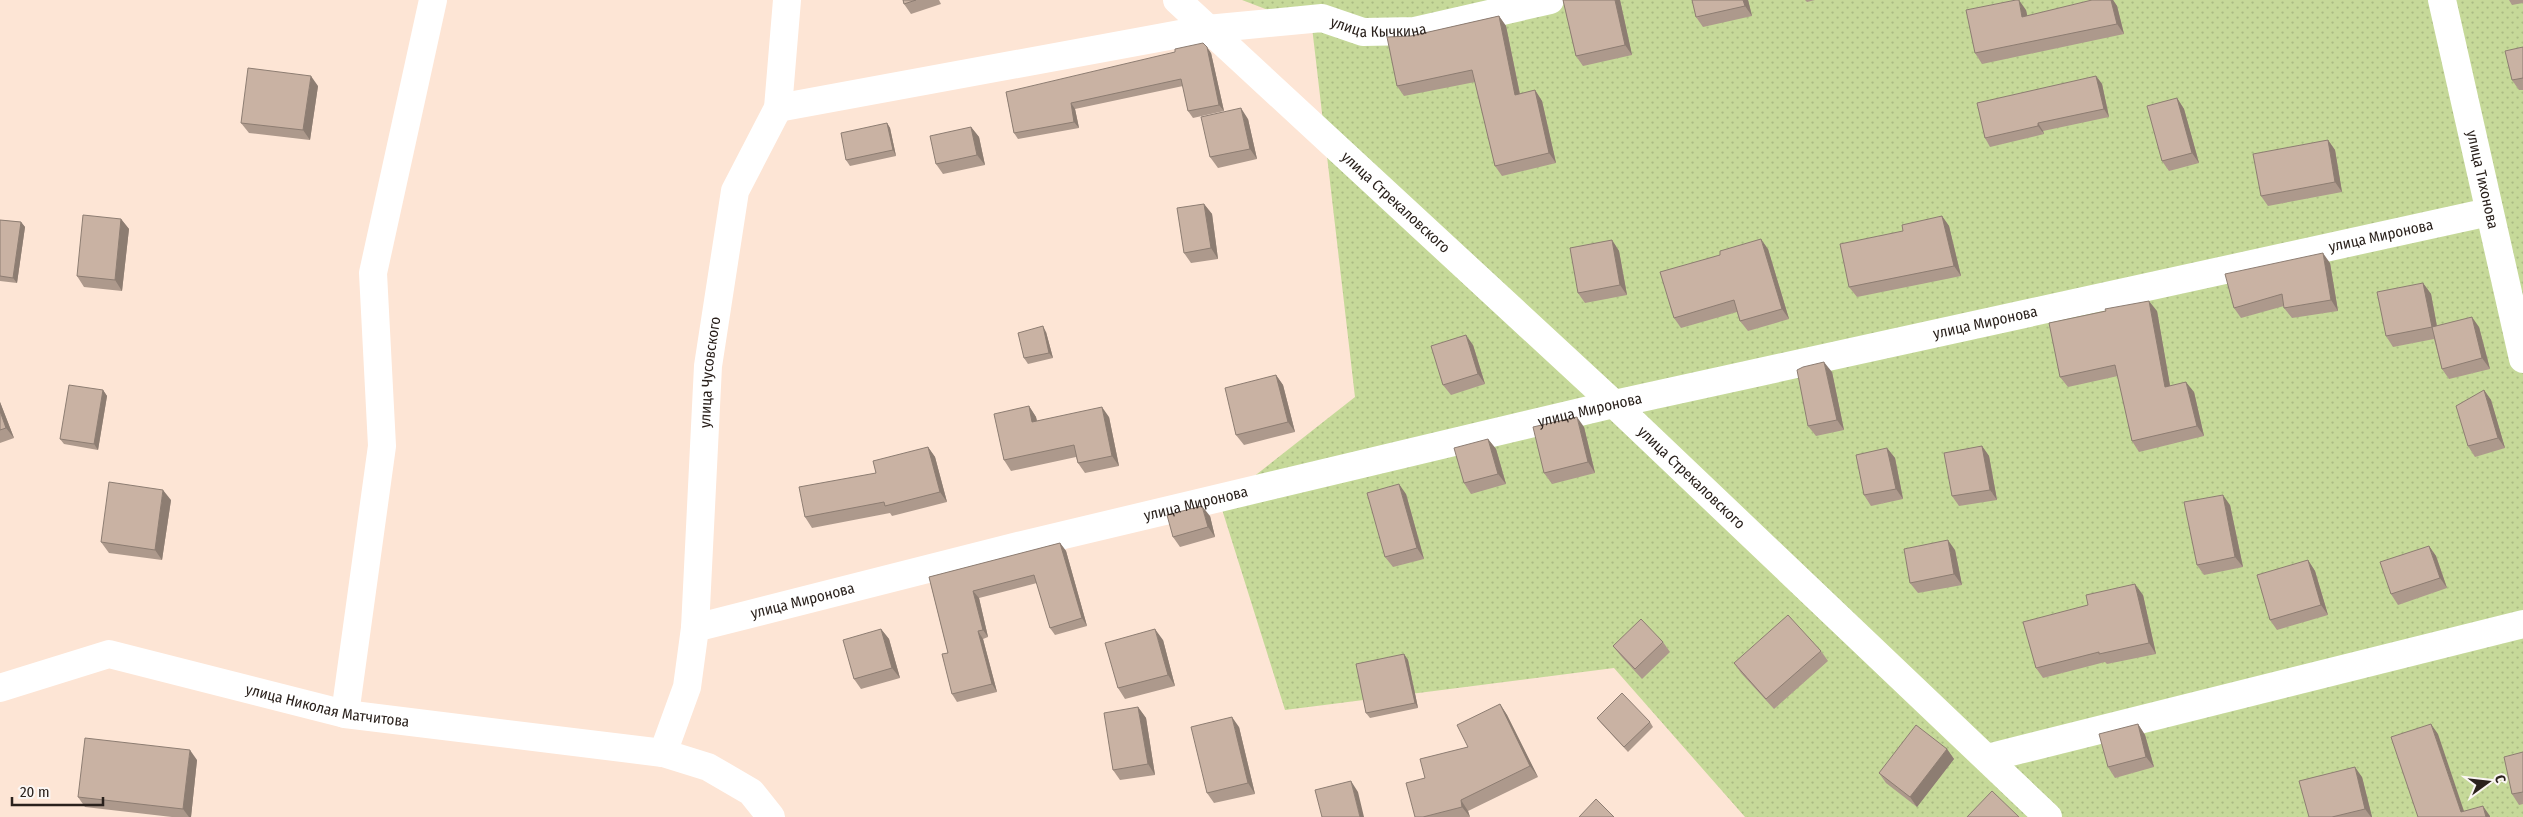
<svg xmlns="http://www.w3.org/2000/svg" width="2523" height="817" font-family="'Fira Sans Condensed',sans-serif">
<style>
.garden{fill:url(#garden-dots)}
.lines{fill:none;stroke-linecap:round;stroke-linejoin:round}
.street{stroke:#fff;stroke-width:28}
.wall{fill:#ad998c}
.shaded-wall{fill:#8d7d72}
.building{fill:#c9b2a3;stroke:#8d7d72}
.labels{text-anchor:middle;stroke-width:4.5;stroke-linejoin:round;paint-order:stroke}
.street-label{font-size:15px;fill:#2a211c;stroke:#fbf6f3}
</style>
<defs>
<pattern id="garden-dots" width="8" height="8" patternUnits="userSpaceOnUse" patternTransform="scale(1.25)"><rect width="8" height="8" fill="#c6d999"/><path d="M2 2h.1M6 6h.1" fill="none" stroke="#aaba83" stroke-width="1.8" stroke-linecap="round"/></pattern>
</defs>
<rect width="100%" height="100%" fill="#fde5d5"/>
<path class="garden" d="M1242 0H2523V817H1745L1614 668 1285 710 1220 503 1355 397 1312 27Z"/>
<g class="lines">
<g class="street">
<path id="s1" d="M1177 0 1614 404 2048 817"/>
<path id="s2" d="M2442 0 2523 359"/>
<path id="s3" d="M778 108 1207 29 1322 18 1363 32 1415 31 1550 0"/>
<path id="s4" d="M695 628 1022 545 1614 404 2489 212"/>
<path id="s5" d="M0 688 109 654 345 714 663 753 708 767 751 792 771 817"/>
<path d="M345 714 382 446 373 273 433 0"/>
<path id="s6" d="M663 753 687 687 695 628 708 366 735 191 778 108 787 0"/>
<path d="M1987 758 2523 624"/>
</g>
</g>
<path class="wall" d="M903 0H939L941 4 911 14 904 4Z
M1563 0H1620L1632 55 1583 66 1576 56Z
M1692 0H1748L1752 16 1703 27 1696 17Z
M1805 0H1815L1807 2Z
M2111 0H2113L2117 6 2124 34 1982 64 1975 53 2026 10 2027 16Z
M2509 0H2523V3L2512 5Z
M1499 16 1506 26 1520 94 1535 90 1542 101 1556 163 1502 176 1495 166 1475 82 1404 96 1397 86 1411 36Z
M2523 47V90H2519L2512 80Z
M1211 53 1224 111 1193 118 1188 111 1183 86 1075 109 1079 128 1018 139 1014 133 1006 92Z
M2096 76 2102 84 2109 117 2043 131 2044 134 1990 147 1985 138Z
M318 86 310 140 249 133 241 123Z
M2177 98 2184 109 2199 163 2169 171 2162 161Z
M1248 119 1257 159 1218 168 1210 157Z
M887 123 890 128 896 156 850 166 846 160Z
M971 127 979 137 985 165 943 174 936 164Z
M2328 140 2335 150 2342 192 2268 206 2261 196Z
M1204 204 1212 214 1218 259 1191 263 1184 253Z
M1942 216 1949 226 1961 276 1857 297 1849 287 1903 231Z
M121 219 129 229 122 291 84 287 77 276Z
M0 220 21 222 25 227 17 283 0 281Z
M1612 240 1619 251 1627 295 1585 303 1578 293Z
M1768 249 1789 319 1748 331 1740 321 1737 312 1681 328 1674 318Z
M2330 263 2338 311 2292 318 2284 308V306L2241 318 2234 308Z
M2423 283 2431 294 2437 326 2479 327 2490 369 2449 379 2442 369 2434 339 2393 347 2386 336Z
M2157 311 2170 386 2194 392 2204 436 2139 452 2132 441 2118 376 2068 387 2060 377Z
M1046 332 1053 358 1028 364 1024 358Z
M1473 345 1485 384 1451 395 1443 385Z
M1832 372 1844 430 1816 436 1808 426Z
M1276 375 1283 385 1295 432 1244 445 1236 435Z
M103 390 107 396 98 450 64 444 60 439Z
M2484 390 2491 400 2505 448 2475 457 2468 446Z
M0 402 14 438 0 443Z
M1029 406 1036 417 1037 421 1109 417 1119 466 1085 473 1078 463 1076 457 1011 471 1004 460Z
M1584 427 1595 473 1552 484 1544 473Z
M1488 439 1496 449 1506 484 1471 494 1464 483Z
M1982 446 1989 456 1997 500 1959 506 1952 496Z
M928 447 935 457 947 502 892 516 890 513 812 528 805 517 876 473Z
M1887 448 1895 458 1903 499 1871 506 1864 495Z
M1406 494 1424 559 1393 567 1385 557Z
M171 500 162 560 109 553 101 542Z
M2230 505 2243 567 2204 575 2197 565Z
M1210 516 1215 537 1180 547 1173 537Z
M1060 543 1066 551 1087 626 1055 635 1050 628 1037 583 979 598 988 637 983 639 997 692 957 702 952 694 948 653 929 577Z
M2429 546 2436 556 2447 588 2398 605 2391 594Z
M1955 550 1962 585 1918 593 1910 583Z
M2308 560 2315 571 2328 615 2277 630 2270 620Z
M2143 595 2156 654 2107 664 2105 662 2043 678 2036 668Z
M881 629 889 639 900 678 861 689 854 679Z
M1163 640 1175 686 1125 699 1118 688Z
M1663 642 1670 652 1642 679 1621 656 1613 646Z
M1821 651 1828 661 1774 709 1741 673 1734 663Z
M1404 654 1408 660 1418 708 1370 718 1366 713Z
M1500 704 1507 715 1538 777 1468 811 1470 817H1415L1425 778 1468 747Z
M1138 707 1146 718 1155 775 1120 780 1113 770Z
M1597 718 1650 722 1653 727 1628 752 1601 723Z
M2138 724 2145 735 2154 767 2115 778 2108 767Z
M1239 727 1255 794 1214 803 1207 793Z
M1947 749 1954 759 1917 807 1886 783 1879 773Z
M2523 752V804L2519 805 2512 794Z
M197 760 191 817H172L85 807 78 797Z
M2362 777 2372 817H2309Z"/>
<path class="shaded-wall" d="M1615 0H1620L1632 55 1625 45Z
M1743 0H1748L1752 16 1745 6Z
M2019 0 2026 10 2030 28 2022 17Z
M2111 0H2113L2117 6 2124 34 2117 24Z
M1499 16 1506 26 1522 105 1515 95Z
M1207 47 1211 53 1224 111 1219 105Z
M311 76 318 86 310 140 303 130Z
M2096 76 2102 84 2109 117 2104 109Z
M1535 90 1542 101 1556 163 1549 153Z
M2177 98 2184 109 2199 163 2192 153Z
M1071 103 1075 109 1079 128 1074 122Z
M1241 108 1248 119 1257 159 1250 149Z
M887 123 890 128 896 156 893 150Z
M2038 123 2043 131 2044 134 2038 126Z
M971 127 979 137 985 165 977 155Z
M2328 140 2335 150 2342 192 2335 182Z
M1204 204 1212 214 1218 259 1211 248Z
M1942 216 1949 226 1961 276 1954 266Z
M121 219 129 229 122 291 115 280Z
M21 222 25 227 17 283 13 278Z
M1761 239 1768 249 1789 319 1782 309Z
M1612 240 1619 251 1627 295 1620 285Z
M2323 253 2330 263 2338 311 2331 300Z
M2423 283 2431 294 2439 338 2432 327Z
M2149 301 2157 311 2172 397 2165 387Z
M2472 317 2479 327 2490 369 2482 358Z
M1043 326 1046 332 1053 358 1049 353Z
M1466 335 1473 345 1485 384 1478 374Z
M1824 362 1832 372 1844 430 1837 420Z
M1276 375 1283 385 1295 432 1288 422Z
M2186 382 2194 392 2204 436 2197 426Z
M103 390 107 396 98 450 94 444Z
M2484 390 2491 400 2505 448 2498 438Z
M0 402 14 438 6 428 0 411Z
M1029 406 1036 417 1039 432 1032 422Z
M1102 407 1109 417 1119 466 1112 456Z
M1577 417 1584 427 1595 473 1588 462Z
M1488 439 1496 449 1506 484 1498 474Z
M1982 446 1989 456 1997 500 1990 490Z
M928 447 935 457 947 502 940 492Z
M1887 448 1895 458 1903 499 1896 489Z
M1399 484 1406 494 1424 559 1417 548Z
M163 490 171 500 162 560 155 550Z
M2223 495 2230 505 2243 567 2235 557Z
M1202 506 1210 516 1215 537 1208 527Z
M1948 540 1955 550 1962 585 1954 574Z
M1060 543 1066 551 1087 626 1082 618Z
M2429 546 2436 556 2447 588 2440 578Z
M2308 560 2315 571 2328 615 2321 605Z
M2135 584 2143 595 2156 654 2149 643Z
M973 591 979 598 988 637 983 630Z
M881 629 889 639 900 678 892 668Z
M1155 629 1163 640 1175 686 1168 675Z
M978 631 983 639 997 692 992 684Z
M1404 654 1408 660 1418 708 1415 703Z
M1500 704 1507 715 1538 777 1530 766Z
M1138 707 1146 718 1155 775 1148 764Z
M1232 717 1239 727 1255 794 1248 783Z
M2138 724 2145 735 2154 767 2146 757Z
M2431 724 2438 734 2466 817 2461 812Z
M1947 749 1954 759 1917 807 1910 797Z
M190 750 197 760 191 817H189L183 809Z
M2355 767 2362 777 2372 817H2371L2365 809Z
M1351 781 1358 792 1364 817H1360Z
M1461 800 1468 811 1470 817 1462 807Z
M2483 806 2490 816V817H2486Z"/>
<path class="building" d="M903 0H916L904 4Z
M1563 0H1615L1625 45 1576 56Z
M1692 0H1743L1745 6 1696 17Z
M2016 0H2019L2022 17 2092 0H2111L2117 24 1975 53 1966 10Z
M1499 16 1515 95 1535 90 1549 153 1495 166 1472 70 1397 86 1387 37 1411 36Z
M1203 43 1207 47 1219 105 1188 111 1181 79 1071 103 1074 122 1014 133 1006 92 1175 52V49Z
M2523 47V78L2512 80 2505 51Z
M248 68 311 76 303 130 241 123Z
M2096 76 2104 109 2038 123V126L1985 138 1977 103Z
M2177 98 2192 153 2162 161 2147 106Z
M1241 108 1250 149 1210 157 1201 117Z
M887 123 893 150 846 160 841 133Z
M971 127 977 155 936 164 930 136Z
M2328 140 2335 182 2261 196 2253 154Z
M1204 204 1211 248 1184 253 1177 208Z
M83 215 121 219 115 280 77 276Z
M1942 216 1954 266 1849 287 1840 244 1903 231 1902 225Z
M0 220 21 222 13 278 0 276Z
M1761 239 1782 309 1740 321 1734 300 1674 318 1660 272 1720 255V251Z
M1612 240 1620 285 1578 293 1570 248Z
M2323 253 2331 300 2284 308 2282 294 2234 308 2225 274Z
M2423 283 2432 327 2386 336 2377 292Z
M2149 301 2165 387 2186 382 2197 426 2132 441 2115 365 2060 377 2049 323 2106 311 2105 309Z
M2472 317 2482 358 2442 369 2432 327Z
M1043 326 1049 353 1024 358 1018 333Z
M1466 335 1478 374 1443 385 1431 346Z
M1824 362 1837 420 1808 426 1797 370 1803 367Z
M1276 375 1288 422 1236 435 1225 388Z
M69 385 103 390 94 444 60 439Z
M2484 390 2498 438 2468 446 2456 406Z
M1029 406 1032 422 1102 407 1112 456 1078 463 1074 445 1004 460 994 414Z
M0 411 6 428 0 430Z
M1577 417 1588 462 1544 473 1533 427Z
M1488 439 1498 474 1464 483 1454 448Z
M1982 446 1990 490 1952 496 1944 453Z
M928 447 940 492 885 506 884 502 805 517 799 487 876 473 873 461Z
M1887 448 1896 489 1864 495 1856 455Z
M109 482 163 490 155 550 101 542Z
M1399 484 1417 548 1385 557 1367 493Z
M2223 495 2235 557 2197 565 2184 502Z
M1202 506 1208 527 1173 537 1167 515Z
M1948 540 1954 574 1910 583 1904 549Z
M1060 543 1082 618 1050 628 1034 575 973 591 983 630 978 631 992 684 952 694 942 654 948 653 929 577Z
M2429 546 2440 578 2391 594 2380 562Z
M2308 560 2321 605 2270 620 2257 575Z
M2135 584 2149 643 2099 654V652L2036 668 2023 622 2088 605 2086 595Z
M1788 615 1821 651 1766 699 1734 663Z
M1641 619 1663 642 1635 669 1613 646Z
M881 629 892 668 854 679 843 640Z
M1155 629 1168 675 1118 688 1105 643Z
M1404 654 1415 703 1366 713 1356 664Z
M1622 693 1650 722 1624 747 1597 718Z
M1500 704 1530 766 1461 800 1462 807 1423 817H1415L1406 783 1425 778 1420 759 1468 747 1457 725Z
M1138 707 1148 764 1113 770 1104 713Z
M1232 717 1248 783 1207 793 1191 727Z
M2138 724 2146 757 2108 767 2099 734Z
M2431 724 2461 812 2483 806 2486 817H2418L2391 737Z
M1916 725 1947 749 1910 797 1879 773Z
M85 738 190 750 183 809 78 797Z
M2523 752V792L2512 794 2504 757Z
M2355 767 2365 809 2332 817H2309L2299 781Z
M1351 781 1360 817H1322L1315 790Z
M1992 791 2019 817H1967Z
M1596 799 1614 817H1579Z"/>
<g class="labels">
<g class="street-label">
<text dy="5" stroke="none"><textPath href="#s3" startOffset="610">улица Кычкина</textPath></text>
<text dy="5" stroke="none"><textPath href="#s2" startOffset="184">улица Тихонова</textPath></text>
<text dy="5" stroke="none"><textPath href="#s1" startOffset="298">улица Стрекаловского</textPath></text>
<text dy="5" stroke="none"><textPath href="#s4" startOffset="1731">улица Миронова</textPath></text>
<text dy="5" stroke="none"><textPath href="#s4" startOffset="1326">улица Миронова</textPath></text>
<text dy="5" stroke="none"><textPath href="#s6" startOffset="386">улица Чусовского</textPath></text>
<text dy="5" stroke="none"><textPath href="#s4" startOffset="921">улица Миронова</textPath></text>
<text dy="5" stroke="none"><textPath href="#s1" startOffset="702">улица Стрекаловского</textPath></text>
<text dy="5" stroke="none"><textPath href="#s4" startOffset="516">улица Миронова</textPath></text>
<text dy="5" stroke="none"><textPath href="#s4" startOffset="111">улица Миронова</textPath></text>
<text dy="5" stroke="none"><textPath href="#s5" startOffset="339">улица Николая Матчитова</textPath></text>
</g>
</g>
<g transform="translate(2488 782) rotate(75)" stroke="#fbf6f3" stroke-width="4" paint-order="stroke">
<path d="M0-4L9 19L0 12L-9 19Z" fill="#2a211c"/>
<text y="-8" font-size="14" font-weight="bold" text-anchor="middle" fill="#2a211c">С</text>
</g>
<path d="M12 797v8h91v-8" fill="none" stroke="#2a211c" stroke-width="2.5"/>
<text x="20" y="797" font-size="15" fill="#2a211c" stroke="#fbf6f3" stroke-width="4" paint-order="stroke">20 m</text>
</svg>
